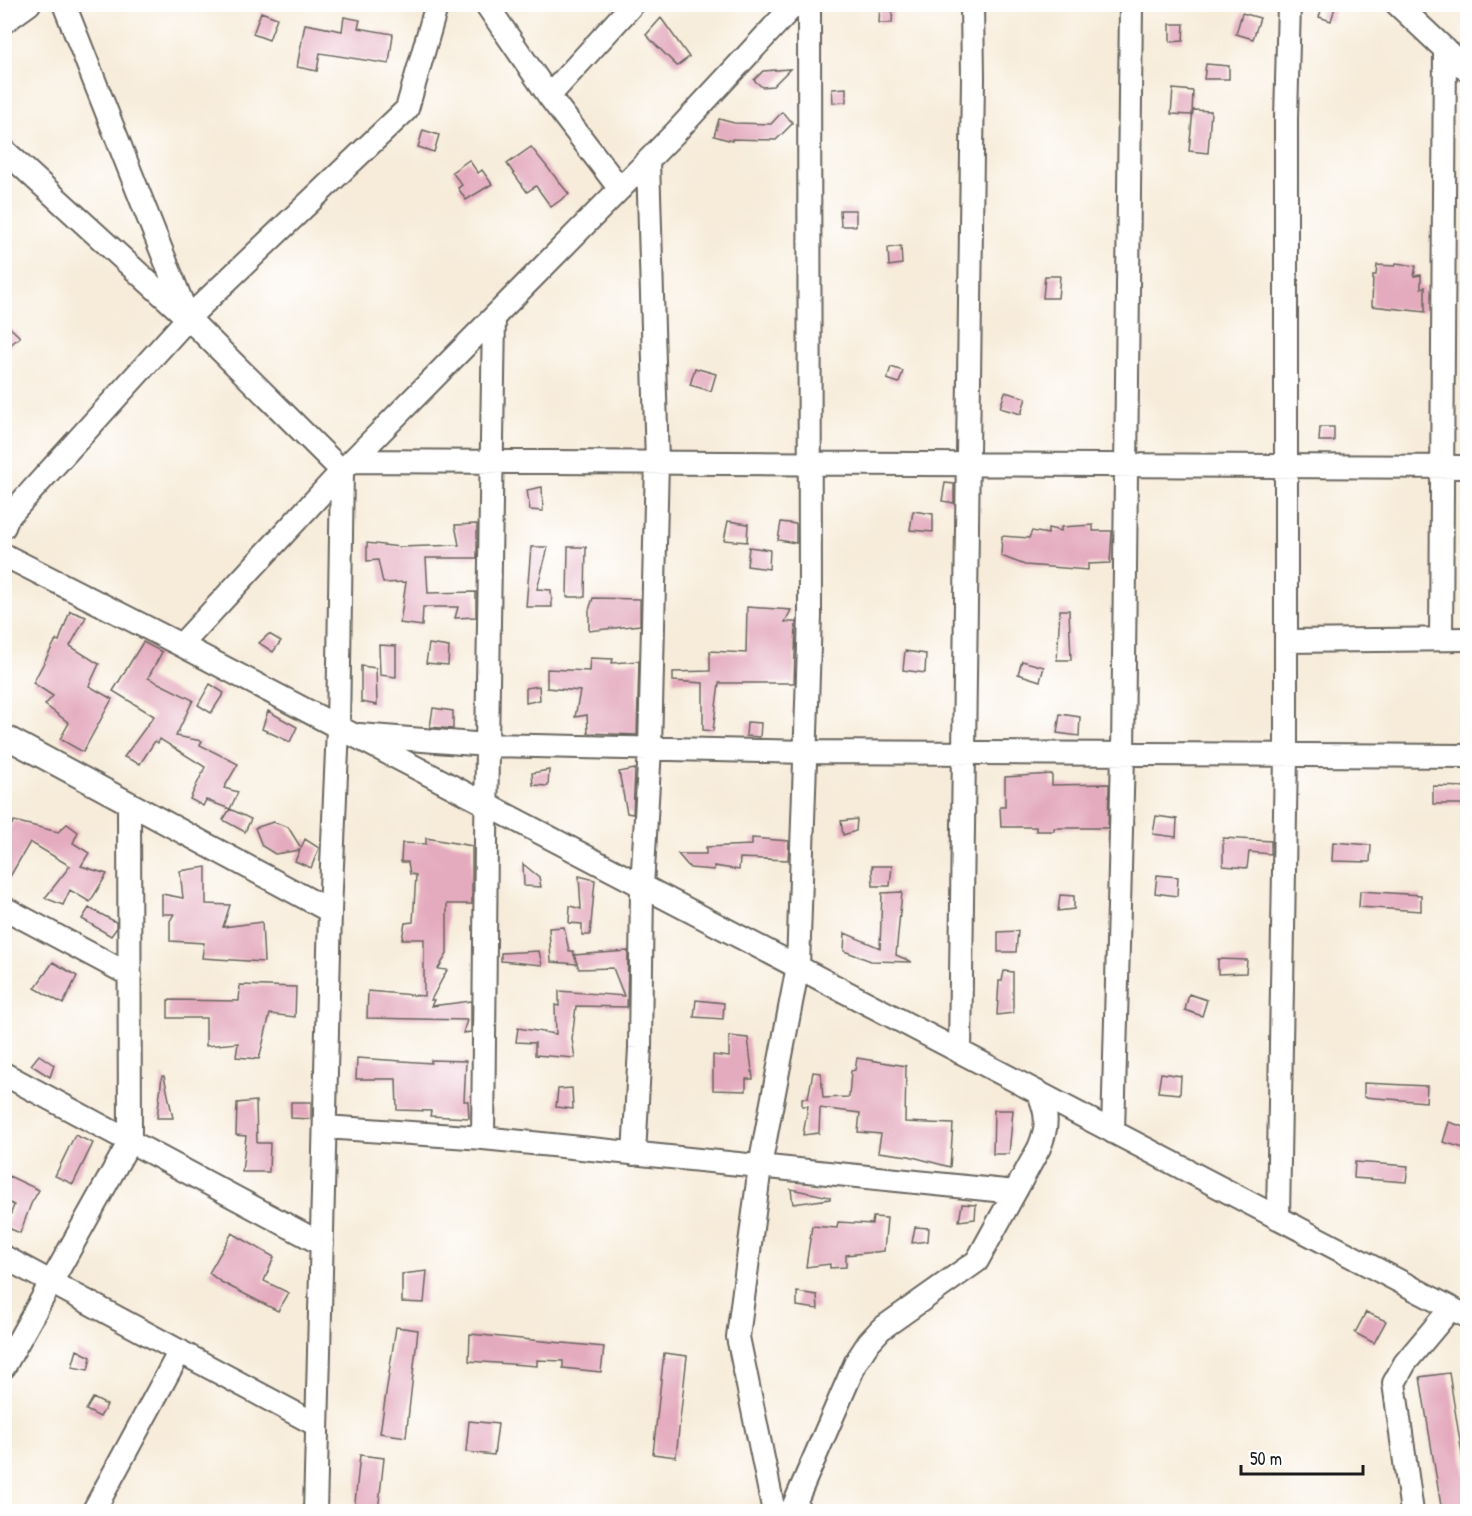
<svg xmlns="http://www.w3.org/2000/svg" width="1472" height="1516" font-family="'Patrick Hand',sans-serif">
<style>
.building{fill:#e4abbe}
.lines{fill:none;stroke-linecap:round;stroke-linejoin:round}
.minor-casing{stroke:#69655e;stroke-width:26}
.minor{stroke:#fff;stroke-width:22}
</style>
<rect width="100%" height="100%" fill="#fff"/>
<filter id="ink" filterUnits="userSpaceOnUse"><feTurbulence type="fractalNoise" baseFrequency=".0167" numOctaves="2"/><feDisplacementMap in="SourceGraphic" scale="12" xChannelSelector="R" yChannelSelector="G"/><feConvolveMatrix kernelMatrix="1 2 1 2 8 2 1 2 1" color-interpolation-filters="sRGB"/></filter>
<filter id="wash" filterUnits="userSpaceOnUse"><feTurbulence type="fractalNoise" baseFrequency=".008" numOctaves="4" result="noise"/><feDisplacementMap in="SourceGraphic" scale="24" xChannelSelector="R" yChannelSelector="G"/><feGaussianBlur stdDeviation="1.35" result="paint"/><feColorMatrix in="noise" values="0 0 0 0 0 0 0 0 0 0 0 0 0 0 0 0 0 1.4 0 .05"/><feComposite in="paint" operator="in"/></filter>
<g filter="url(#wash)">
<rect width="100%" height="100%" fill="#f7ecda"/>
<g id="blocks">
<path class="building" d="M880 4H893L892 23H879Z
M1323 4H1336L1331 21 1319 17Z
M261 12 277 18 269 40 253 34Z
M1242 13 1260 18 1253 39 1236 34Z
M344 17 360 20 358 28 393 34 389 64 320 53 317 71 297 67 305 24 342 31Z
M661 18 689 57 677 66 646 35Z
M1170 24H1184L1183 41 1170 42Z
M1206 64 1229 66V79H1204Z
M790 69 773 86 762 87 754 80 763 71Z
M846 88V102L833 103 832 89Z
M1173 89 1193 91 1192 115 1171 114Z
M1193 110 1211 111 1208 153 1189 151Z
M782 112 793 123 776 140 732 139V141L714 136 719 119 734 123 771 124Z
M423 130 439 135 434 152 418 147Z
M531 147 569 194 551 207 536 186 527 192 507 164Z
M469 160 478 173 482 170 492 184 466 200 458 188 462 185 452 172Z
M840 210H856V226H841Z
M901 246 902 264 889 266 888 248Z
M1396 263 1416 266 1414 276 1421 275V288L1425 287V312L1372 306 1373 275H1376L1377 265 1395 266Z
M1045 276H1060L1058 298H1043Z
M4 322 20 337 4 350Z
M891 367 903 371 899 383 887 379Z
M695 368 716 374 711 391 690 385Z
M1005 392 1026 398 1021 414 1000 408Z
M1320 427H1334V441H1319Z
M945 483 954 484V503L942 501Z
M542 487 543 511 530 510 527 490Z
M913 511 933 514V532L910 530Z
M728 521 748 524 747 542 724 540Z
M781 522 796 524V543L778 540Z
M477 524V558H426L428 593 476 592V617L455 618 458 607H423L422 626 400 623 406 582 383 583 378 560 367 561V543L400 547 459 545 455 525Z
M1093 525V531H1112L1110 563 1088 564V570L1025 565 1001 556 1002 536 1029 538 1032 531 1048 534V528L1061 531V527Z
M531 547H548L537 589 551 590 552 607H526Z
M568 547H586L585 597H567Z
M749 547 770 550 769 569 747 566Z
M593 598 640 599V625L589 631V610Z
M747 607 791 610 785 622H796L794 683H719L713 731 703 730V683L673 681V672L710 671V651L746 653Z
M1060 610H1069L1071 660H1057Z
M70 611 86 617 70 646 99 664 89 686 112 699 83 752 60 739 69 723 45 705 53 696 33 683 56 640 59 641Z
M269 634 281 641 273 652 259 643Z
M143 642 162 652 148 678 193 700 176 736 202 741 200 745 238 764 224 788 238 792 230 809 206 800 203 806 190 799 205 767 160 739 158 743 155 741 140 764 124 757 154 716 113 691Z
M429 644 449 647 448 665 426 663Z
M379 645 396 646V677L380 675Z
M905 651 926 654 925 673 903 670Z
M590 658 613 659 612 663 639 661 637 735 588 733 587 715 575 717 580 691 547 688V669L589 671Z
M1022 661 1044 667 1040 681 1018 674Z
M361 666 376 668 377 705 361 702Z
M210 684 224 693 211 713 198 705Z
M539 686 540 700 526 703V688Z
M433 708 453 711V729L430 727Z
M268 711 297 727 290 742 262 729Z
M1060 714 1080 717 1079 736 1057 733Z
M747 722 761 723 760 737 746 736Z
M635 769 633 814 627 813 619 772Z
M549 770 548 786 533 785 532 773Z
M1052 774V785L1109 784 1108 828H1054V831H1036V827H1001L1000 807H1005V777Z
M1433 786 1467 787V804H1433Z
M230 809 251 819 245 832 223 820Z
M1156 816 1177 819 1176 837 1153 834Z
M857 819 856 831 843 835 841 821Z
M14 821 58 832 67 824 78 832 73 843 89 853 81 866 107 874 90 902 70 890 63 905 45 898 70 866 30 842 4 887V837Z
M273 822 288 827 301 848 305 839 319 848 311 868 295 861 300 850 275 854 262 846 255 828Z
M426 838 472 846V904H447V954L438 969 447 970 431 1000H434L431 1006 471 1001V1032L463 1033 467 1020 367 1018 368 991 424 996V939H402L405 923 413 922 416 875 410 874 408 862H401L402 843 426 844Z
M752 838 789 841 788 860 740 858 739 870 714 866V870L690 868 678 854H706V847L752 845Z
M1223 838 1271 841V854L1249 852 1247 868 1223 866Z
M1333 842 1371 845 1370 862 1332 861Z
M523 864 539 877 541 887 524 886Z
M872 866H892L890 886H873Z
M206 867V904L230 905 223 927 262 922 264 962 202 958 204 943 170 941V921L174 914H162V894L183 898 180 871Z
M1157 875 1178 877 1177 896 1155 893Z
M579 876 595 880 590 935H582V924L569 923 570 906 581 909Z
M1360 891 1421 895V911L1359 907Z
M902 892 896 955 912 962 871 961 844 951 845 933 880 948 882 893Z
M1060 895 1074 896V909L1058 911Z
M89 908 116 922V929L111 936 82 919Z
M564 927 569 951H573L577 964 551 962 549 928Z
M1018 931 1016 952H998V932Z
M539 951 542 965 501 961V953Z
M628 951 627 1007 576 1006 572 1039 575 1058 535 1055V1043L516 1042 518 1028 556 1034 555 1005 559 1006V991L624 996 613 968 579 969 574 955Z
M1218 959 1247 960 1246 973 1218 974Z
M53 962 77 976 63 1004 35 988Z
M1004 971 1013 972V1013L997 1015 999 981H1002Z
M240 985 296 987 295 1017 270 1014 259 1059 236 1057 238 1043 206 1046V1018H168V1000L239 1001Z
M1189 994 1207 1000 1202 1016 1185 1010Z
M696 1000 724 1003 723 1019 694 1017Z
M729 1036 748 1038 753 1079H746V1091L713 1090V1055L729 1057Z
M39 1055 54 1065 50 1077 31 1065Z
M357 1058 431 1063V1060L466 1061 464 1101H468L469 1118 430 1116 431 1111 397 1110 396 1079H356Z
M857 1058 906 1066 905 1122 953 1124 950 1167 909 1156 878 1152 881 1134 858 1132 860 1113 820 1108 819 1133 803 1135 808 1106H802V1098H808L813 1072 821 1073 823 1098 849 1097 851 1071 855 1070Z
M1161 1073 1181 1076 1180 1094 1158 1092Z
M162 1076H164L173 1118H157Z
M1364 1083 1427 1086 1426 1102 1364 1097Z
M572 1088 573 1109 556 1107 558 1089Z
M256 1101 257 1143H270L269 1172H242L246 1136 236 1135 237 1103Z
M291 1102H311V1119L291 1118Z
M994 1110H1013L1009 1154H993Z
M1449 1122 1467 1128V1149L1443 1142Z
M75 1135 93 1143 73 1184 55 1176Z
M1355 1162 1408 1166 1406 1182 1354 1178Z
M9 1176 39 1190 31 1204 20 1233 6 1227 14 1205 4 1200V1185Z
M791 1189 830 1197V1199L793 1204Z
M962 1204 976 1205 975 1219 959 1221Z
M873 1217 887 1218 884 1251 846 1255V1267L830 1268V1264L806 1267 812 1226 837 1228 838 1222 872 1224Z
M915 1227 929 1228 928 1241 912 1243Z
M232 1233 274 1257 264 1281 289 1293 278 1311 221 1282 209 1273Z
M427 1271 424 1303 402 1302V1274Z
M797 1292 817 1295 818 1309 797 1306Z
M1366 1312 1386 1321 1374 1343 1355 1333Z
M396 1327 418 1330 406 1437 380 1433Z
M470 1334 604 1347 601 1372 563 1368V1361L537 1360V1366L469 1361Z
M77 1350 91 1357 88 1370 72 1367Z
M664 1353 687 1356 676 1457 653 1454Z
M1449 1373 1467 1485V1512H1442L1420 1377Z
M93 1398 107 1405 100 1417 86 1410Z
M469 1421 498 1424 494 1455 466 1452Z
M360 1455 384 1458 378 1512H354Z"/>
</g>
</g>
<g filter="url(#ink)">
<use href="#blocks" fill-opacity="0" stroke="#69655e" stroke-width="1.5"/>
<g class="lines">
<g class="minor-casing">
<path id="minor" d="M64 4 188 318
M486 4 549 96 620 189
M1397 4 1468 71
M4 22 29 4
M549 96 633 4
M4 150 182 313
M353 461 1468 467
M4 527 8 517 188 318
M4 555 181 645 1468 1317
M1441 639 1445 49
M1286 641 1468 639
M181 645 342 471 188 318 407 109 437 4
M359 735 487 745 807 752 1468 756
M4 736 330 911
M4 908 130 975
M960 1052 973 78 972 4
M4 1074 322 1244
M325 1127 483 1138 1015 1192
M1113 1132 1123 755 1131 4
M483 1138 487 745 494 317
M634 1154 640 1048 642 887 650 748 657 462 648 161
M1278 1218 1286 755V118L1289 4
M4 1257 317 1425
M4 1367 130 1141 129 803
M93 1512 180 1351
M315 1512 330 911 338 728 342 471 676 132 795 4
M774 1512 738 1337 760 1166 798 966 810 616 809 4
M791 1512 856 1362 869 1342 881 1329 977 1261 1039 1148C1048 1127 1048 1115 1039 1094
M1412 1512 1394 1383 1405 1363 1451 1308"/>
</g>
<use href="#minor" class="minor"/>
</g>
</g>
<rect width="1472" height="1516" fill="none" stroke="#fff" stroke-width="24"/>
<path d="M1241 1465v9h122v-9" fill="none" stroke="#1c1c1c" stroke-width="3"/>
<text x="1250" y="1465" font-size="18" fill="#1c1c1c" stroke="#ffffff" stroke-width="4.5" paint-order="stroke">50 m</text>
</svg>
